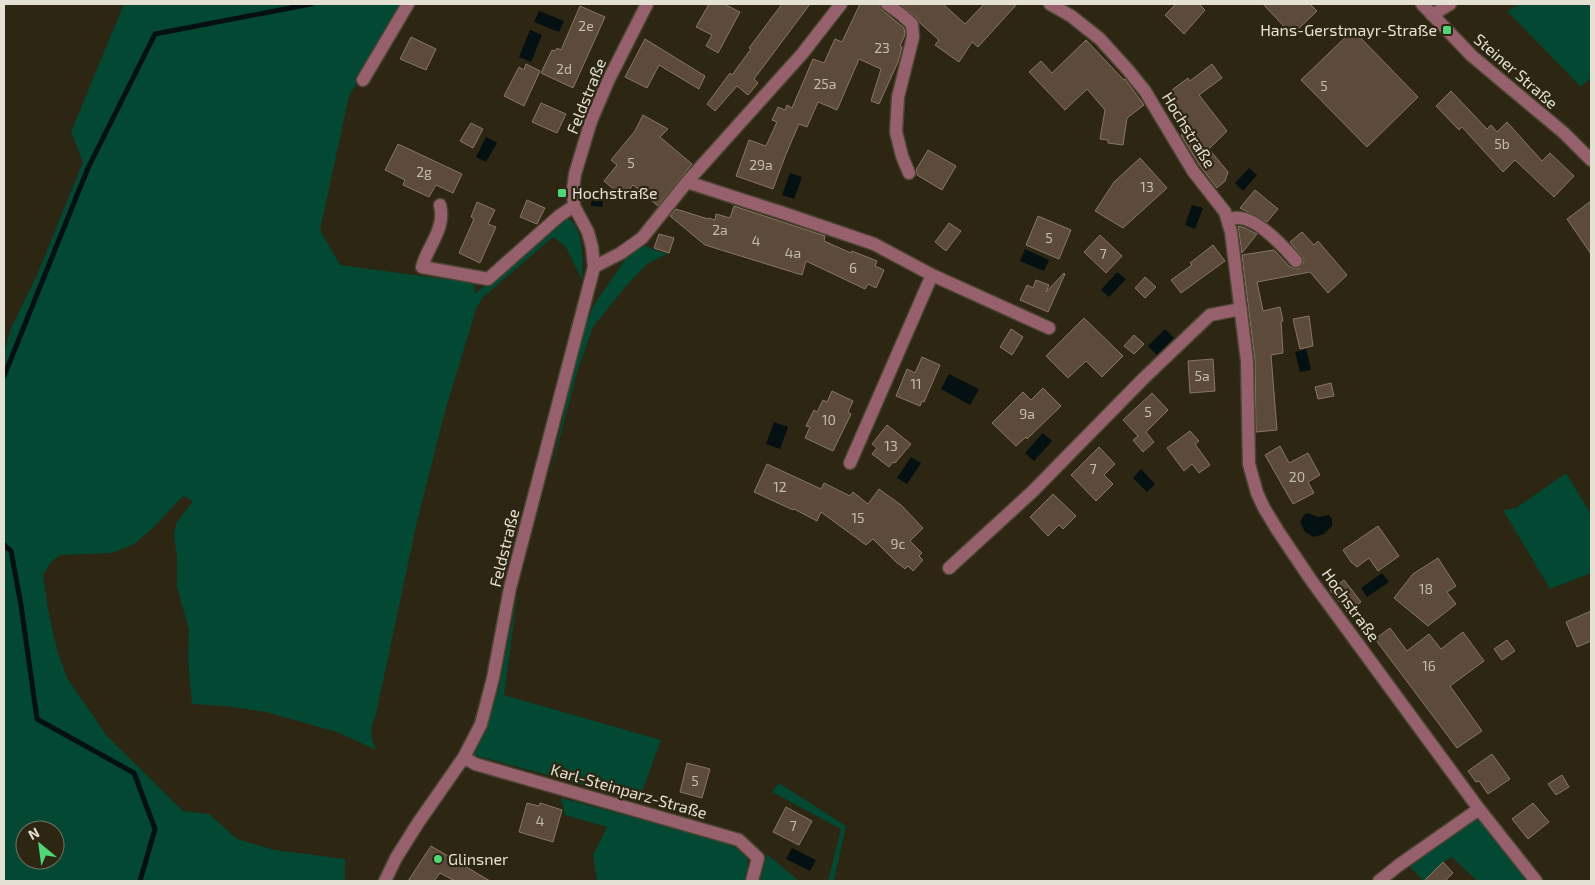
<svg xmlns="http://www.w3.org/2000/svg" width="1595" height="885" font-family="'Exo 2',sans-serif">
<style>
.green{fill:#034832;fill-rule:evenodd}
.water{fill:#041012}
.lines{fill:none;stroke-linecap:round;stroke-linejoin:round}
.stream{stroke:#041012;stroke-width:5}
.building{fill:#5c4b3b;stroke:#897564}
.minor-casing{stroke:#4a4431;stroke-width:15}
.minor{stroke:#96616d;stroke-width:12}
.poi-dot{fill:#50d674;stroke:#2d2612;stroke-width:2}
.labels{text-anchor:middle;stroke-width:4.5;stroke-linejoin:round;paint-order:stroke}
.number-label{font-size:14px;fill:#c2bcae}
.poi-label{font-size:16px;fill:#e4e1d4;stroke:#2d2612;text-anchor:start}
.street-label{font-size:16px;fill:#e4e1d4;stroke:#2d2612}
</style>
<rect width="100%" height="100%" fill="#2d2612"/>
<path class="green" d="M124 4H405L349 96 320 230 340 265 474 283 475 294 559 222 565 218C585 223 583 264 582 280L566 247 553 237 482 298 476 309 446 408 416 526 376 714C370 730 370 735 376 750L337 732 266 712 225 706 192 704 188 658 189 630 177 587V557L174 536 176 523 193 501 183 496 154 527 134 544 112 553 60 555 50 563 43 575 48 609 57 650 67 678 107 736 183 811 209 814 237 839 275 850 345 859V881H4V354L11 328 37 275 83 162 71 132ZM25 830H55V860H25Z
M1520 4H1591V77L1581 87 1507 11Z
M642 245 667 254 647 264 626 286 593 327 577 372 549 480 572 377 584 331 593 306 627 257Z
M1566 473 1591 514V573L1550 589 1503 510 1516 508Z
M518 591 504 695 661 740 639 800 474 755 487 723 499 687Z
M779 783 846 826 834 881H828L841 829 772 792Z
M561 798 726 842C747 854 752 857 745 881H597L593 855 607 827 565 815Z
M1477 819 1489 828 1529 881H1477L1452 857 1443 862 1424 881 1408 865 1465 824Z
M767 854 799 881H760Z"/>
<path class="water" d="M539 11 564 21 559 32 534 22Z
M530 30 542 35 531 62 519 57Z
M486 137 497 143 486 162 476 157Z
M1249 168 1257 175 1243 191 1235 183Z
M790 173 802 177 794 199 782 195Z
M594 189 605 190 602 207 591 206Z
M1192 205 1203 208 1195 229 1185 225Z
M1025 249 1049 260 1044 271 1020 261Z
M1117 272 1126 279 1109 297 1101 290Z
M1165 329 1174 338 1157 355 1148 346Z
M1306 349 1311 370 1300 372 1295 352Z
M949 374 979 389 970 405 941 389Z
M774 422 788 427 780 449 766 444Z
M1043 433 1052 441 1034 461 1025 453Z
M911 457 921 463 907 484 897 478Z
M1141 469 1155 484 1147 492 1133 478Z
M1308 513 1318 517 1329 515 1332 519V526L1324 534 1314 537 1305 532 1300 522 1304 515Z
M1382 573 1389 582 1367 597 1361 588Z
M792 848 816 860 810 871 786 859Z"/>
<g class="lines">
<path class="stream" d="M4 376 88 168 155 34 311 4
M4 545 11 551 21 605 37 719 134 773 155 829 140 881"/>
</g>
<path class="building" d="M709 4H724L740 12 718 53 706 46 712 35 696 27Z
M782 4H810L754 79 758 83 748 95 737 86 715 111 707 104 730 73 732 75 751 49 749 48Z
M860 4H879L882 10 904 28 905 35 900 46 902 47 898 62 879 104 871 101 881 69 859 59 837 110 818 102 807 127 799 124 786 154 773 189 736 176 749 140 766 146 777 122 772 120 778 107 785 110 787 105 792 108 813 59 824 63 835 39 842 42Z
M900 4H943L965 24 984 4H1017L978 47 972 42 959 62 935 45 939 40 920 23 917 18Z
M1176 4H1199L1205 10 1184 34 1165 15Z
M1263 4H1310L1317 11 1292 35Z
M580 6 605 17 573 88 541 73 552 50 555 51 557 48 561 50Z
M1353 30 1418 97 1367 147 1301 80Z
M411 37 436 49 426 70 400 59Z
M645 39 705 76 699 89 659 65 647 88 625 77Z
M1086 40 1124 80 1125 79 1144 105 1127 118 1123 145 1108 143V140L1100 139 1105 110 1087 89 1065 110 1029 72 1041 61 1052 73Z
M526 64 540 71 524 106 504 96 519 67 524 70Z
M1212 64 1222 78 1199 95 1227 131 1209 149 1228 172 1225 181 1217 188 1200 166 1181 135 1189 130 1164 96 1188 78 1190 81Z
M1451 91 1487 129 1491 125 1497 132 1507 122 1542 161 1550 153 1574 176 1554 197 1515 160 1503 172 1462 127 1459 130 1436 106Z
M541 103 566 114 557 133 532 122Z
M643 115 668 129 660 137 692 164 658 206 633 185 623 197 604 181 617 165 611 160 635 131Z
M471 123 483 129 473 148 460 141Z
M398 144 462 174 453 193 436 185 429 197 403 185 405 180 385 170Z
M928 150 956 166 942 190 917 175 916 170Z
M1140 158 1167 188 1123 228 1095 211 1114 182Z
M1255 190 1278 209 1267 222 1240 208Z
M527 200 545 208 537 224 520 217Z
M1591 201V254L1567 219Z
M477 202 495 210 488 224 496 227 480 263 459 253 474 219 471 217Z
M734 206 825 236 824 241 851 253 852 251 877 261 875 266 884 270 876 288 868 284 865 289 806 261 802 275 705 245 670 216 676 209 708 219 709 218 715 220 716 214 730 218Z
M1038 216 1071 230 1059 259 1026 245Z
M949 223 961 231 946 251 935 242Z
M1238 226 1245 228 1257 234 1242 253Z
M1302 232 1314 245 1318 241 1347 275 1328 293 1310 272 1257 282 1263 311 1280 307 1283 321H1281L1283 353 1271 355 1277 430 1256 432 1255 360 1242 255 1274 250 1290 267 1298 269 1303 264 1304 259 1290 242Z
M659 234 674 238 669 253 654 248Z
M1100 235 1122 256 1106 273 1084 252Z
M1213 245 1225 261 1181 293 1171 280 1192 265 1190 263Z
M1064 273 1065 274 1048 312 1020 300 1027 285 1033 288 1036 280 1049 285 1046 292Z
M1145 277 1156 287 1145 298 1135 288Z
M1309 316 1313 346 1300 349 1293 319Z
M1084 318 1123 356 1102 377 1086 361 1068 378 1046 356Z
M1011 329 1023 337 1012 355 1000 347Z
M1134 335 1144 344 1134 354 1124 346Z
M922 357 940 365 924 402 922 401 920 406 896 396 907 369 915 373Z
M1213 359 1215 391 1190 393 1188 361Z
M1331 383 1334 396 1318 399 1315 387Z
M1043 388 1061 406 1027 439 1026 437 1016 446 992 423 1023 392 1031 400Z
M832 391 853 401 848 412 851 414 833 451 805 438 810 427 806 426 814 410 817 412 823 400 827 402Z
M1152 393 1168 410 1146 432 1154 442 1143 452 1133 440 1138 436 1123 420Z
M887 425 911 444 895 463 893 462 889 467 872 454 877 448 872 444Z
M1190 431 1199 441 1195 444 1210 465 1199 473 1192 464 1184 471 1167 448Z
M1280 446 1289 463 1308 453 1320 475 1308 482 1314 493 1293 504 1265 455Z
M1099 447 1115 464 1104 475 1113 484 1096 501 1071 475Z
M767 464 821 489 824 483 850 496 853 492 868 504 879 489 901 505 923 528 910 541 922 553 919 556 923 560 913 571 908 566 905 569 899 564H898L873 539 866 545 821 512 817 521 794 509 793 510 754 492Z
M1053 494 1076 516 1063 529 1059 525 1048 536 1030 517Z
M1378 526 1399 556 1378 571 1369 558 1357 567 1351 562 1343 550Z
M1438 558 1456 586 1447 592 1456 604 1428 626 1394 598 1413 574Z
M1344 580 1361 602 1347 612 1330 590Z
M1591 611V641L1577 647 1566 622Z
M1390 628 1407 651 1429 634 1441 649 1463 632 1484 661 1450 686 1482 731 1457 748 1375 639Z
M1507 640 1515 651 1502 660 1494 649Z
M1492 754 1510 779 1488 794 1479 781 1476 782 1468 771Z
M687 763 710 769 702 798 680 792Z
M1562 775 1569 787 1556 795 1548 784Z
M527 803 539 806 540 803 562 810 553 842 519 832Z
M1533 803 1549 822 1528 839 1512 819Z
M786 807 812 821 799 845 773 832Z
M431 846 490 881H455L440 873 434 881H408Z
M1443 862 1453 873 1445 881H1424Z"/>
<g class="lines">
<g class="minor-casing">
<path id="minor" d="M887 4 902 15 912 24 913 37 898 97 896 132 902 156 909 173
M1050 4 1071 16 1100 39 1128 70 1145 91 1193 171 1225 212 1231 232 1247 361 1249 464 1257 493 1264 508 1278 531 1311 580 1479 809 1536 881
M1422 4 1472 56 1564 133 1591 160
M1432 15 1450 4
M363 80 408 4
M687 182 783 213 874 244 932 275 850 463
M440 205C446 229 428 245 422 267L488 279 559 216 574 206
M1228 219C1232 219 1236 217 1240 218 1259 220 1284 247 1296 261
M594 267 621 253 642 238 687 182 802 54 841 4
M932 275 1049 328
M949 568 1032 492 1144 378 1210 315 1241 309
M464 757 475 764 739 840 758 858 752 881
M385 881 396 858 418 823 464 757 481 724 493 678 510 588 594 267 592 247 588 232 574 206 573 189 575 174 591 121 609 79 647 4
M1379 881 1399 865 1479 809"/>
</g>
<use href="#minor" class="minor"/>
</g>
<g class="poi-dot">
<rect x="1442" y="25" width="10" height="10" rx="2.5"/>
<rect x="557" y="188" width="10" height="10" rx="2.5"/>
<circle cx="438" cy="859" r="5"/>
</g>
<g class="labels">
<g class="number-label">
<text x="586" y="31">2e</text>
<text x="882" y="53">23</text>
<text x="564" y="74">2d</text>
<text x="825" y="89">25a</text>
<text x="1324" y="91">5</text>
<text x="1502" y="149">5b</text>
<text x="631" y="168">5</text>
<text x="761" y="170">29a</text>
<text x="424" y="177">2g</text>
<text x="1147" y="192">13</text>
<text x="720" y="235">2a</text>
<text x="1049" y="243">5</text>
<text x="756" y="246">4</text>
<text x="793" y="258">4a</text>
<text x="1103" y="259">7</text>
<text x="853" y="273">6</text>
<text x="1202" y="381">5a</text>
<text x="916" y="389">11</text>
<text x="1148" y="417">5</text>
<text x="1027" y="419">9a</text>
<text x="829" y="425">10</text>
<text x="891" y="451">13</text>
<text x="1093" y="474">7</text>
<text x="1297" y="482">20</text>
<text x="780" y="492">12</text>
<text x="858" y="523">15</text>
<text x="898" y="549">9c</text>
<text x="1426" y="594">18</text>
<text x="1429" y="671">16</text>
<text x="695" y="786">5</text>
<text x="540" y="826">4</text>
<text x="793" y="831">7</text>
</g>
<g class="poi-label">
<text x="1437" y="36" text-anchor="end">Hans-Gerstmayr-Straße</text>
<text x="572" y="199">Hochstraße</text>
<text x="448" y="865">Glinsner</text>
</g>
<g class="street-label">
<text transform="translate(1516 71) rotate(41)" y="6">Steiner Straße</text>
<text transform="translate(586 96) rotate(-68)" y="6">Feldstraße</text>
<text transform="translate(1189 130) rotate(58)" y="6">Hochstraße</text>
<text transform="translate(504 548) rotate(-76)" y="6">Feldstraße</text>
<text transform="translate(1351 605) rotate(54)" y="6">Hochstraße</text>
<text transform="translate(629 791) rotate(16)" y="6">Karl-Steinparz-Straße</text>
</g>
</g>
<rect width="1595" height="885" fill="none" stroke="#e4e1d4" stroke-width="10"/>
<g transform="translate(40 845) rotate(331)"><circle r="24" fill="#2d2612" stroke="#767160"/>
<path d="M0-4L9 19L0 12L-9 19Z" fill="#50d674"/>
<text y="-8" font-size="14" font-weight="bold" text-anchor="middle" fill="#e4e1d4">N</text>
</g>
</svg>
